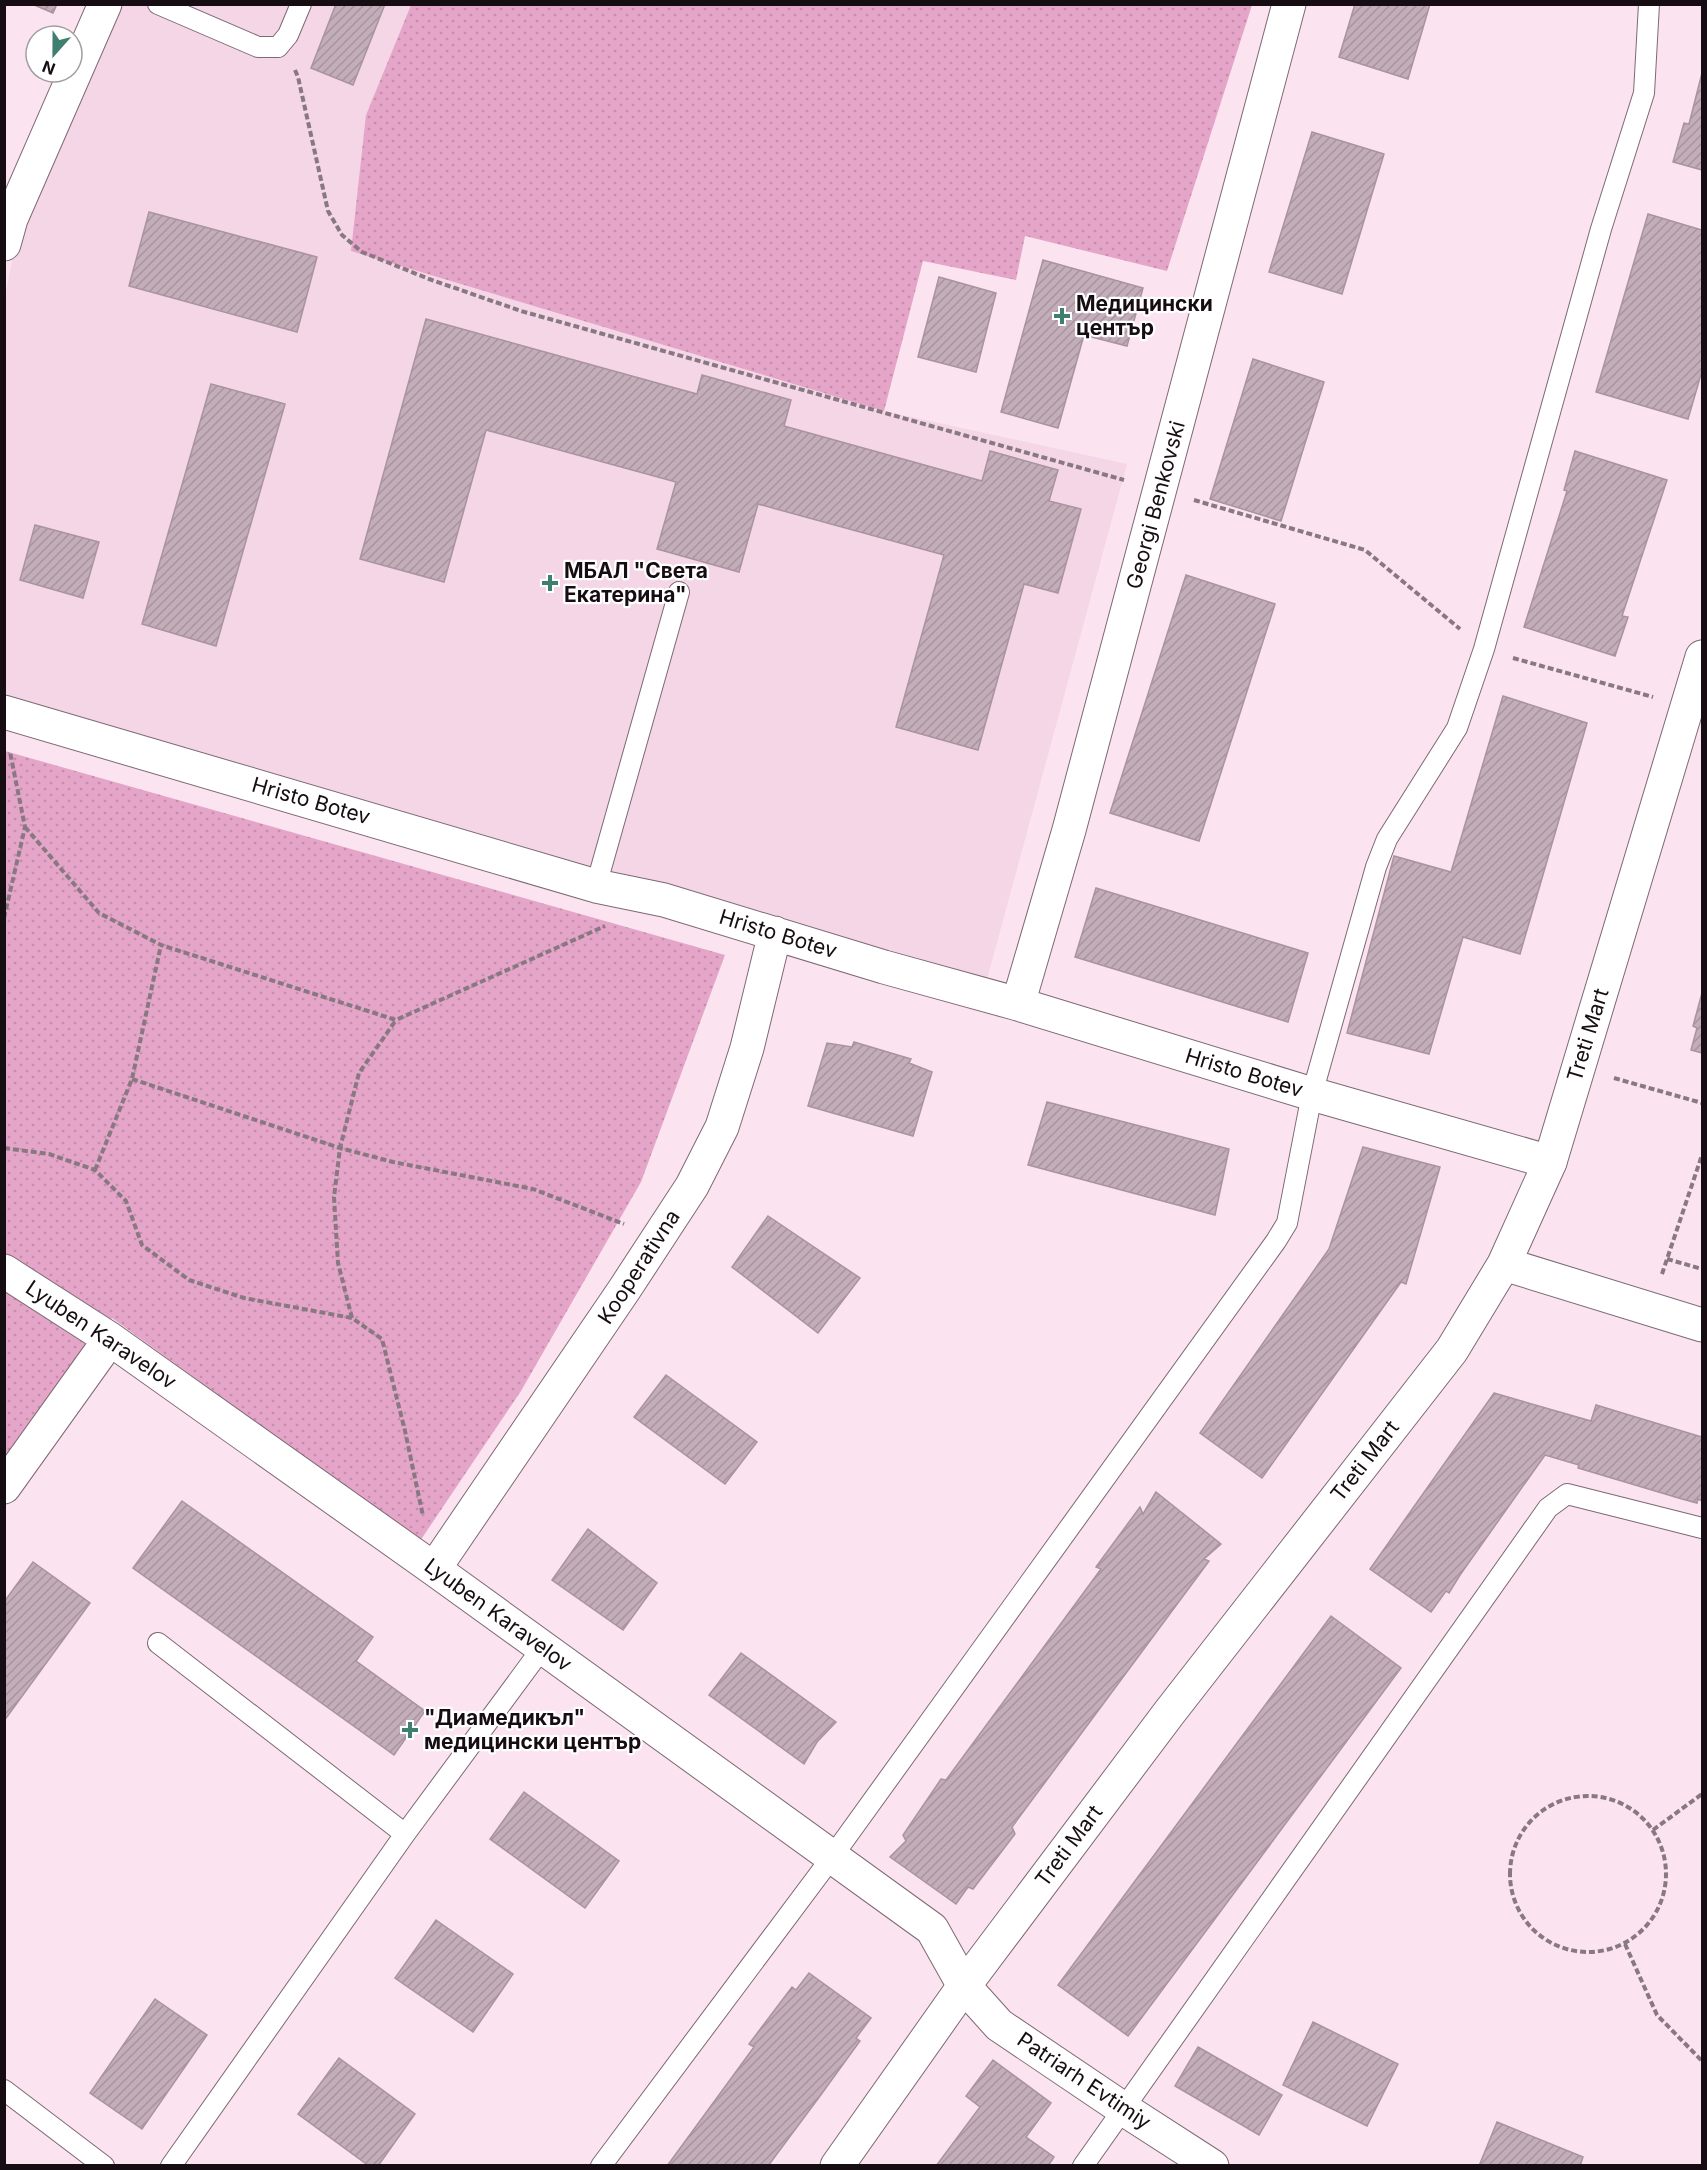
<svg xmlns="http://www.w3.org/2000/svg" width="1707" height="2170" font-family="Inter,sans-serif">
<style>
.built{fill:#f4d6e7}
.park{fill:url(#park-dots)}
.building{fill:url(#building-hatch);stroke:#a9939f;stroke-width:1.5}
.lines{fill:none;stroke-linecap:round;stroke-linejoin:round}
.lane-casing{stroke:#7d6974;stroke-width:22}
.street-casing{stroke:#7d6974;stroke-width:35}
.secondary-casing{stroke:#7d6974;stroke-width:35}
.path{stroke:#887881;stroke-width:4;stroke-dasharray:6 3;stroke-linecap:butt}
.lane{stroke:#fff;stroke-width:20}
.street{stroke:#fff;stroke-width:33}
.secondary{stroke:#fff;stroke-width:33}
.poi-dot{fill:#3f7f6f;stroke:#fff;stroke-width:2}
.labels{text-anchor:middle;stroke-width:4.5;stroke-linejoin:round;paint-order:stroke}
.poi-label{font-size:21px;font-weight:bold;fill:#150d12;stroke:#fff;text-anchor:start}
.street-label{font-size:21px;fill:#150d12;stroke:#fff}
</style>
<defs>
<pattern id="park-dots" width="8" height="8" patternUnits="userSpaceOnUse" patternTransform="scale(1.5)"><rect width="8" height="8" fill="#e4a5c8"/><path d="M2 2h.1M6 6h.1" fill="none" stroke="#c38dab" stroke-width="1.8" stroke-linecap="round"/></pattern>
<pattern id="building-hatch" width="6" height="6" patternUnits="userSpaceOnUse" patternTransform="scale(1.5)"><rect width="6" height="6" fill="#c3adb9"/><path d="M-1 1l2-2M0 6l6-6M5 7l2-2" fill="none" stroke="#a7949e"/></pattern>
</defs>
<rect width="100%" height="100%" fill="#fbe3f0"/>
<path class="built" d="M111 5H411L366 115 884 411 1127 464 986 983 601 870 5 701V297L14 251Z"/>
<path class="park" d="M411 5V4L1252 5 1167 271 1025 236 1016 280 923 261 884 411 351 251 366 115Z
M5 751 725 955 641 1182 521 1391 420 1541 112 1318 5 1459Z"/>
<path class="building" d="M32 4H57L53 13Z
M336 4H385L353 85 311 68Z
M1355 4H1430L1408 79 1339 57Z
M1702 73V170L1673 162 1684 123 1689 124Z
M1312 132 1384 154 1342 294 1269 272Z
M149 212 317 257 297 332 129 286Z
M1648 214 1702 230V371L1688 419 1596 392Z
M1043 260 1143 288 1127 346 1084 335 1058 428 1001 412Z
M939 277 996 293 976 372 918 357Z
M426 319 697 394 702 375 791 400 784 426 982 481 990 451 1058 470 1049 501 1081 509 1058 593 1024 584 978 750 896 727 944 555 758 504 739 572 657 549 676 482 486 430 444 582 360 559Z
M1253 359 1324 382 1281 521 1210 499Z
M211 384 285 404 216 646 142 624Z
M1575 451 1667 480 1622 616 1628 617 1615 656 1524 627 1567 491 1564 490Z
M35 525 99 542 83 598 20 580Z
M1186 575 1275 604 1199 841 1110 813Z
M1503 696 1587 723 1520 954 1463 937 1429 1054 1347 1033 1394 856 1451 872Z
M1096 888 1308 953 1288 1022 1075 957Z
M1702 993V1053L1691 1050 1697 1028 1693 1026Z
M854 1042 911 1059 909 1063 932 1072 913 1136 808 1106 827 1043 852 1047Z
M1047 1102 1229 1149 1215 1215 1028 1165Z
M1363 1147 1440 1167 1406 1284 1401 1282 1262 1478 1200 1433 1329 1249Z
M768 1216 860 1278 818 1333 732 1267Z
M666 1375 757 1442 725 1484 634 1417Z
M1494 1393 1591 1421 1596 1405 1702 1437V1501L1698 1499 1697 1503 1682 1499 1578 1468 1579 1465 1545 1455 1460 1575 1449 1593 1446 1591 1431 1612 1370 1569Z
M1156 1492 1221 1544 1204 1559 1209 1561 1012 1827 1015 1834 973 1889 968 1887 956 1904 890 1857 906 1841 903 1835 941 1779 946 1780 1101 1569 1096 1567 1140 1507 1143 1514Z
M182 1501 373 1637 356 1661 425 1711 394 1755 133 1568Z
M588 1529 657 1583 623 1630 552 1580Z
M33 1562 90 1603 4 1721V1602Z
M1331 1616 1401 1668 1128 2036 1058 1985Z
M741 1653 836 1722 817 1742 804 1764 709 1695Z
M524 1792 619 1861 585 1908 490 1839Z
M436 1920 513 1974 473 2032 395 1978Z
M809 1973 871 2018 856 2038 860 2041 820 2096 768 2166H667L754 2047 749 2044 792 1987 796 1990Z
M155 1999 207 2035 142 2129 90 2093Z
M1313 2022 1398 2064 1367 2126 1283 2085Z
M1198 2047 1282 2095 1259 2135 1175 2086Z
M339 2058 415 2114 378 2166H369L298 2114Z
M993 2060 1051 2103 1026 2137 1054 2157 1048 2166H936L980 2107 966 2096Z
M1497 2122 1583 2157 1580 2166H1479Z"/>
<g class="lines">
<g class="lane-casing">
<path id="lane" d="M158 4 258 47H278L288 35 301 4
M596 886 679 592
M158 1643 405 1834
M4 2090 104 2166
M171 2166 405 1834 543 1647
M601 2166 832 1857 1276 1241 1287 1223 1312 1094 1376 867 1387 839 1457 728 1484 649 1601 229 1644 93 1649 4
M1083 2166 1548 1508 1567 1494 1702 1528"/>
</g>
<g class="street-casing">
<path id="street" d="M4 244 11 219 105 4
M4 712 596 886 664 900 884 967 1018 1004 1312 1094 1550 1162
M1018 1004 1069 830 1289 4
M4 1271 110 1339 434 1569 932 1929 964 1986 999 2025 1122 2108 1212 2166
M4 1487 110 1339
M434 1569 624 1290 692 1186 722 1127 747 1048 775 933"/>
</g>
<g class="secondary-casing">
<path id="secondary" d="M1504 1264 1702 1325
M837 2166 964 1986 1169 1713 1452 1350 1504 1264 1550 1162 1702 657"/>
</g>
<path class="path" d="M295 70 298 77 328 211 342 235 362 252 429 279 521 311 1124 480
M1194 500 1365 550 1460 629
M1513 658 1653 697
M25 827 99 913 161 945 396 1020 605 926
M4 918 25 827 10 752
M1614 1078 1702 1103
M132 1079 340 1148 393 1162 533 1189 624 1224
M4 1148 49 1154 95 1170 126 1201 142 1245 189 1280 244 1298 352 1318 382 1339 405 1431 423 1516
M95 1170 132 1079 161 945
M1667 1259 1702 1269
M1662 1274 1702 1155
M352 1318 338 1263 334 1197 340 1148 359 1073 396 1020
M1510 1874a78 78 0 1 1 156 0a78 78 0 1 1-156 0Z
M1653 1830 1702 1794
M1625 1944 1657 2015 1702 2061"/>
<use href="#lane" class="lane"/>
<use href="#street" class="street"/>
<use href="#secondary" class="secondary"/>
</g>
<g class="poi-dot">
<path d="M1059 307h6v6h6v6h-6v6h-6v-6h-6v-6h6z"/>
<path d="M547 574h6v6h6v6h-6v6h-6v-6h-6v-6h6z"/>
<path d="M407 1721h6v6h6v6h-6v6h-6v-6h-6v-6h6z"/>
</g>
<g class="labels">
<g class="poi-label">
<text x="1076" y="311">Медицински<tspan x="1076" dy="24">център</tspan></text>
<text x="564" y="578">МБАЛ "Света<tspan x="564" dy="24">Екатерина"</tspan></text>
<text x="424" y="1725">"Диамедикъл"<tspan x="424" dy="24">медицински център</tspan></text>
</g>
<g class="street-label">
<text transform="translate(1156 505) rotate(-75)" y="7">Georgi Benkovski</text>
<text transform="translate(311 801) rotate(16)" y="7">Hristo Botev</text>
<text transform="translate(778 934) rotate(17)" y="7">Hristo Botev</text>
<text transform="translate(1588 1035) rotate(-73)" y="7">Treti Mart</text>
<text transform="translate(1244 1073) rotate(17)" y="7">Hristo Botev</text>
<text transform="translate(639 1267) rotate(-57)" y="7">Kooperativna</text>
<text transform="translate(101 1335) rotate(34)" y="7">Lyuben Karavelov</text>
<text transform="translate(1365 1461) rotate(-52)" y="7">Treti Mart</text>
<text transform="translate(498 1615) rotate(36)" y="7">Lyuben Karavelov</text>
<text transform="translate(1069 1846) rotate(-53)" y="7">Treti Mart</text>
<text transform="translate(1084 2081) rotate(34)" y="7">Patriarh Evtimiy</text>
</g>
</g>
<rect width="1707" height="2170" fill="none" stroke="#150d12" stroke-width="12"/>
<g transform="translate(54 54) rotate(201)"><circle r="28" fill="#ffffff" stroke="#a19ea0" stroke-width="1.5"/>
<path d="M0-4.5L10 22L0 15L-10 22Z" fill="#3f7f6f"/>
<text y="-9" font-size="16" font-weight="bold" text-anchor="middle" fill="#150d12">N</text>
</g>
</svg>
